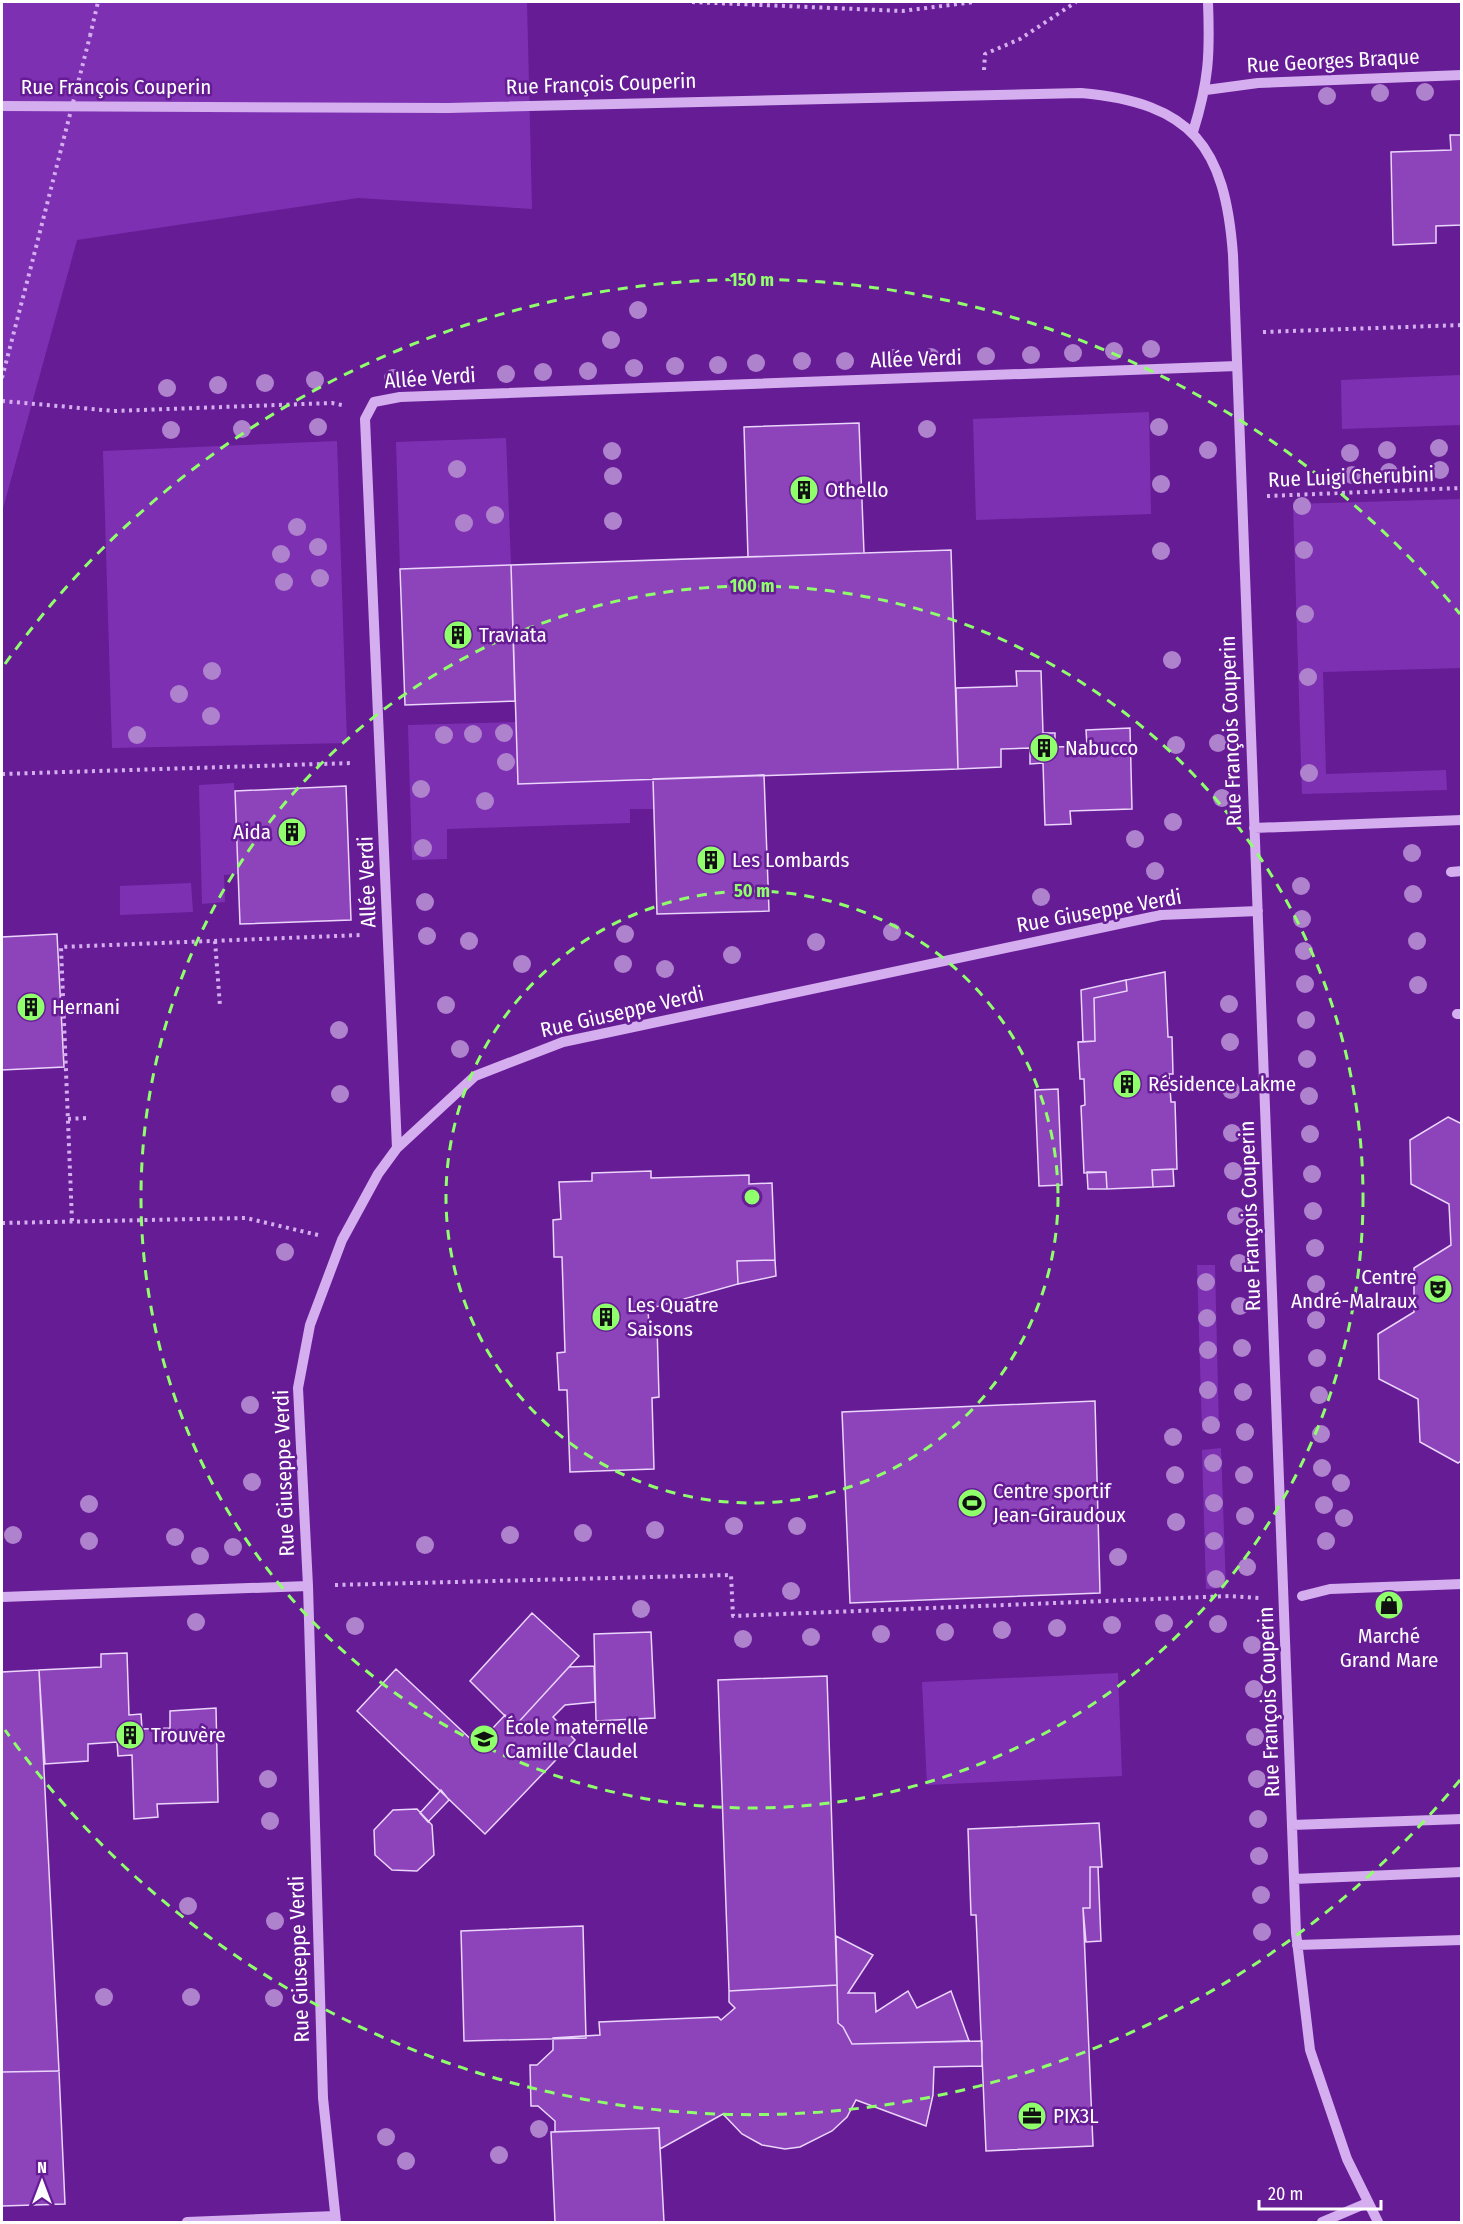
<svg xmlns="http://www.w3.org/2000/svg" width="1463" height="2224" font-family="'Fira Sans Condensed',sans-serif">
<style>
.green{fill:#7e30b3}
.building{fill:#8d44bb;stroke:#ebd5fb;stroke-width:1.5}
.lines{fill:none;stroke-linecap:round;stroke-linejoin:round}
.path{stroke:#d5aeef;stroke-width:4;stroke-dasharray:3 4.5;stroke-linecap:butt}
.minor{stroke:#d5aeef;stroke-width:10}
.path-bridge{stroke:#d5aeef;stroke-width:4;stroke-dasharray:3 4.5;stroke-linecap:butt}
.tree{fill:#af82cd}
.ring{fill:none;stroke:#8fff6c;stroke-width:3;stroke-dasharray:10 8}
.labels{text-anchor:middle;stroke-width:5;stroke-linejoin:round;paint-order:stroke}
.street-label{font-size:21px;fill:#fff;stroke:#661c95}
.poi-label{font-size:21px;fill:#fff;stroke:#661c95;text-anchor:start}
.centre{fill:#8fff6c;stroke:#661c95;stroke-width:3}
.ring-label{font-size:18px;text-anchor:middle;font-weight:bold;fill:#8fff6c;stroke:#661c95;stroke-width:5;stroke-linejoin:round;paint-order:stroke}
</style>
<rect width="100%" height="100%" fill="#661c95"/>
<path class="green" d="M2 2H527L532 209 358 198 77 240 2 512Z
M1461 375V425L1342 429 1341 380Z
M1149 412 1151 514 976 520 973 419Z
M506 438 511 565 400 569 396 442Z
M337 441 347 743 112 748 103 451Z
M1461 499V668L1323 672 1326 774 1446 770 1447 790 1302 794 1293 504Z
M516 722 653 779 654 809H630V823L447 829V859L412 860 408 725Z
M234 783 238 874 224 875 225 902 202 904 199 785Z
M191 883 193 912 120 915V886Z
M1197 1265H1215L1219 1431H1202Z
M1221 1448 1226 1588 1206 1589 1202 1450Z
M1118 1673 1122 1776 927 1785 922 1682Z"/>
<path class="building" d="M1450 135H1462V225L1436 226V243L1393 245 1391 152 1451 150Z
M859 423 864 553 748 557 744 427Z
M951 550 958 769 518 784 511 565Z
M511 565 515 701 405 705 400 569Z
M1016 671H1041L1043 733H1055V747L1087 746 1086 730 1130 728 1132 809 1070 811 1071 824 1045 825 1043 763 1030 764V748L1001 749V767L958 769 956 688 1017 686Z
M764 775 769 911 657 914 653 779Z
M346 786 351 920 240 924 235 791Z
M57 934 64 1067 2 1070V937Z
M1165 972 1168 1037H1172L1173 1074H1169L1171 1102H1175L1177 1169 1152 1170 1153 1187 1107 1189 1106 1172 1084 1173 1081 1106 1085 1105 1084 1079H1080L1078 1042 1095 1041 1094 998 1127 991 1126 980Z
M1126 980 1127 991 1094 998 1095 1041 1083 1042 1081 990Z
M1058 1089 1062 1185 1039 1186 1035 1090Z
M1448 1117 1462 1124V1460L1458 1463 1420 1442 1418 1399 1379 1379 1378 1334 1414 1312V1268L1451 1245 1449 1204 1411 1184 1410 1140Z
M1173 1169 1174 1186 1153 1187 1152 1170Z
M651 1171V1178L749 1175V1184L772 1183 775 1260 737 1261 738 1284 648 1309 649 1326 657 1325 659 1397 652 1398 654 1469 570 1472 567 1390H559L557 1353 565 1352 562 1257H554L553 1220 561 1219 559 1182 592 1181V1173Z
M1087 1172H1106L1107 1189H1088Z
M775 1260 776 1276 738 1284 737 1261Z
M1095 1401 1100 1593 850 1603 842 1412Z
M532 1613 579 1656 515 1726 470 1681Z
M651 1632 655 1718 596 1721 594 1634Z
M127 1653 129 1715 141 1714 142 1729 170 1728V1711L216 1708 218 1802 157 1804 158 1817 134 1819 132 1755 118 1756 117 1742 88 1744V1761L45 1764 39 1670 101 1667V1654Z
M594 1666 595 1702 565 1705 553 1717 575 1740 485 1834 357 1711 396 1669 477 1745 505 1715 515 1726 569 1667Z
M39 1670 59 2071 2 2072V1672Z
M827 1676 837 1985 729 1991 718 1680Z
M441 1790 449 1800 428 1822 420 1813Z
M417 1809 432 1825 434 1855 417 1871 392 1870 375 1855 374 1830 393 1810Z
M1099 1823 1102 1867H1090V1908H1083L1093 2146 986 2151 976 1915H971L968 1829Z
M1090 1867H1098L1101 1941 1086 1942 1083 1908H1090Z
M583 1926 586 2038 464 2041 461 1931Z
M836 1936 873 1955 848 1993H875L876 2012 908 1991 917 2008 951 1991 969 2041 852 2044 843 2027 838 2023Z
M837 1985 838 2023 843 2027 852 2044 982 2041V2066L934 2067 933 2095 926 2126 856 2100 847 2117 832 2131 800 2147 785 2149 762 2145 742 2134 723 2114 660 2149 659 2128 555 2132V2121L538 2106H531L530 2065H537L553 2050V2038L600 2035 599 2022 718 2017 721 2020 735 2008 729 2002V1991Z
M59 2071 65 2204 2 2206V2072Z
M659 2128 664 2222H555L551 2132Z"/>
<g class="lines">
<path class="path" d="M692 2 902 11 974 2
M90 36 98 2
M984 70 985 54 1020 39 1076 2
M1263 332 1462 325
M2 378 34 255
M2 401 114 411 332 403 342 405
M1267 496 1462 488
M2 774 353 763
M215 941 220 1006
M64 1013 82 1012
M68 1119 86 1118
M72 1221 61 947 361 935
M2 1223 246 1218 318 1235
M335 1585 731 1575 733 1616 1229 1596 1259 1598"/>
<path class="minor" d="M1206 90 1258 83 1462 75
M2 106 448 108 1081 93C1193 103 1225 147 1233 255L1296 1933 1310 2050 1347 2159 1378 2222
M1193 132C1209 81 1210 54 1208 2
M1254 828 1462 820
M1451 872 1462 871
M1457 1014H1462
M397 1148 365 419 374 402 400 397 1237 366
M1302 1596 1330 1589 1462 1584
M2 1597 308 1586
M1292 1825 1462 1819
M1294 1879 1462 1872
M1297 1945 1462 1940
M187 2222 335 2216
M336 2222 323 2098 308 1586 298 1388 310 1325 342 1240 378 1174 397 1148 475 1076 563 1042 1161 915 1258 911
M1322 2222 1367 2203"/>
<path class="path-bridge" d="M34 255 90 36"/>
</g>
<g class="tree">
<circle cx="1425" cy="92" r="9"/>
<circle cx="1380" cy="93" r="9"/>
<circle cx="1327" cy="96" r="9"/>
<circle cx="638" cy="310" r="9"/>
<circle cx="611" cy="340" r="9"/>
<circle cx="1151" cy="349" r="9"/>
<circle cx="1114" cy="351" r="9"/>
<circle cx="1073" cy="353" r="9"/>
<circle cx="1031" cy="355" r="9"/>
<circle cx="986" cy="356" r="9"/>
<circle cx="931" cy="357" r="9"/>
<circle cx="893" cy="358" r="9"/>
<circle cx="802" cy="361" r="9"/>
<circle cx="845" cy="361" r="9"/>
<circle cx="756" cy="363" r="9"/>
<circle cx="718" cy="365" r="9"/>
<circle cx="675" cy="366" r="9"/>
<circle cx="634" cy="368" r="9"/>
<circle cx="588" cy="371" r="9"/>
<circle cx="543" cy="372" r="9"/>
<circle cx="506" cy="374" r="9"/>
<circle cx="393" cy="378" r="9"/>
<circle cx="315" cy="380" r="9"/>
<circle cx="265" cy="383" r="9"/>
<circle cx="218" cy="385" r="9"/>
<circle cx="167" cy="388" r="9"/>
<circle cx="318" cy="427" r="9"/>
<circle cx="1159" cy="427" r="9"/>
<circle cx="242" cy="429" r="9"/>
<circle cx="927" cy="429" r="9"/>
<circle cx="171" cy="430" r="9"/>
<circle cx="1439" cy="448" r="9"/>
<circle cx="1208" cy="450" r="9"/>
<circle cx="1387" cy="450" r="9"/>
<circle cx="612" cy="451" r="9"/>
<circle cx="1350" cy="453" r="9"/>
<circle cx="457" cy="469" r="9"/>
<circle cx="1440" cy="470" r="9"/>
<circle cx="1389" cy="472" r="9"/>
<circle cx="1352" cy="475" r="9"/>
<circle cx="613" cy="476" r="9"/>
<circle cx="1161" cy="484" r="9"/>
<circle cx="1302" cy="506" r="9"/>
<circle cx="495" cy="515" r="9"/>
<circle cx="613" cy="521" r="9"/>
<circle cx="464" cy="523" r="9"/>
<circle cx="297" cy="527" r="9"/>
<circle cx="318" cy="547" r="9"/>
<circle cx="1304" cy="550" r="9"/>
<circle cx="1161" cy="551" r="9"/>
<circle cx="281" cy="554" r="9"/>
<circle cx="320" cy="578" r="9"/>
<circle cx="284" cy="582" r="9"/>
<circle cx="1305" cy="614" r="9"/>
<circle cx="1172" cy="660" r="9"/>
<circle cx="212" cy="671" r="9"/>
<circle cx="1308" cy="677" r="9"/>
<circle cx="179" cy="694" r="9"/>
<circle cx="211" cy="716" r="9"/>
<circle cx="504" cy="733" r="9"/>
<circle cx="473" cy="734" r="9"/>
<circle cx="137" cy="735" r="9"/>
<circle cx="444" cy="735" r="9"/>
<circle cx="1218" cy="743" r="9"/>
<circle cx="1176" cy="745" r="9"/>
<circle cx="506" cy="762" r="9"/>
<circle cx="1309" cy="773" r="9"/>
<circle cx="421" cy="789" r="9"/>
<circle cx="1222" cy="798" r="9"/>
<circle cx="485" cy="801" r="9"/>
<circle cx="1173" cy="822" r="9"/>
<circle cx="1135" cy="839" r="9"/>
<circle cx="423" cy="848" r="9"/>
<circle cx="1412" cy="853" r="9"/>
<circle cx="1155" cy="871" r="9"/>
<circle cx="1301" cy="886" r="9"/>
<circle cx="1413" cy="894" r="9"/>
<circle cx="1041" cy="897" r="9"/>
<circle cx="425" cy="902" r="9"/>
<circle cx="1302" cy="919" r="9"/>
<circle cx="892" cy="932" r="9"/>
<circle cx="625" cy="934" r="9"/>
<circle cx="427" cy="936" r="9"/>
<circle cx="469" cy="941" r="9"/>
<circle cx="1417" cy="941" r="9"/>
<circle cx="816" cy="942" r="9"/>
<circle cx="1304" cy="951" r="9"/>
<circle cx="732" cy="955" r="9"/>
<circle cx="522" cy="964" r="9"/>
<circle cx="623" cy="964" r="9"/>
<circle cx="665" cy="969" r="9"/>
<circle cx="1305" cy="984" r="9"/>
<circle cx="1418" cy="985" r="9"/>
<circle cx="1229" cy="1004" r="9"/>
<circle cx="446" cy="1005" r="9"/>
<circle cx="1306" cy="1020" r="9"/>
<circle cx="339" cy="1030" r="9"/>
<circle cx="1230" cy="1042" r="9"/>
<circle cx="460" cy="1049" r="9"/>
<circle cx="1307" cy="1059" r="9"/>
<circle cx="1231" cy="1090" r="9"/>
<circle cx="340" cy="1094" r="9"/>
<circle cx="1309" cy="1096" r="9"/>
<circle cx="1232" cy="1133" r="9"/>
<circle cx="1310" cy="1134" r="9"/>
<circle cx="1233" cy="1171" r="9"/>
<circle cx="1312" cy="1174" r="9"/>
<circle cx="1313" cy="1211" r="9"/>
<circle cx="1236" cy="1216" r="9"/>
<circle cx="1315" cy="1248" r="9"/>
<circle cx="285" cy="1252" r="9"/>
<circle cx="1239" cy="1263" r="9"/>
<circle cx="1206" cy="1282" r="9"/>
<circle cx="1316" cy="1284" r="9"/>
<circle cx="1240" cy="1306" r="9"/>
<circle cx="1207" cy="1318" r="9"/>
<circle cx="1316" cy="1320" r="9"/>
<circle cx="1242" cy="1348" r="9"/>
<circle cx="1208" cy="1350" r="9"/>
<circle cx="1317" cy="1358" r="9"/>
<circle cx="1208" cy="1390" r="9"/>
<circle cx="1243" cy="1392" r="9"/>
<circle cx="1319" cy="1395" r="9"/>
<circle cx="250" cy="1405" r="9"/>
<circle cx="1211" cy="1425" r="9"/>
<circle cx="1245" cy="1432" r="9"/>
<circle cx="1321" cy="1434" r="9"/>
<circle cx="1173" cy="1437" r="9"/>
<circle cx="1213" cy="1463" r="9"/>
<circle cx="1322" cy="1468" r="9"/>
<circle cx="1175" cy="1475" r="9"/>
<circle cx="1244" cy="1475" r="9"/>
<circle cx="252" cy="1482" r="9"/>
<circle cx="1341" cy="1483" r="9"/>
<circle cx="1214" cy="1503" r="9"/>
<circle cx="89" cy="1504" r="9"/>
<circle cx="1324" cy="1505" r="9"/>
<circle cx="1245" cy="1516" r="9"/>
<circle cx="1344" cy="1518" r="9"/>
<circle cx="1176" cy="1522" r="9"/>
<circle cx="734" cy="1526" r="9"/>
<circle cx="797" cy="1526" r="9"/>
<circle cx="655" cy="1530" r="9"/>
<circle cx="583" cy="1533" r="9"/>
<circle cx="13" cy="1535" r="9"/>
<circle cx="510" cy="1535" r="9"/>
<circle cx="175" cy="1537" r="9"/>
<circle cx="89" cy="1541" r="9"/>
<circle cx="1214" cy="1541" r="9"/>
<circle cx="1326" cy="1541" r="9"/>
<circle cx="425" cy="1545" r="9"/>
<circle cx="233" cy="1547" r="9"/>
<circle cx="200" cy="1556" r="9"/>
<circle cx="1118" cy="1557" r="9"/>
<circle cx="1247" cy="1567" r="9"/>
<circle cx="1216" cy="1579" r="9"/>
<circle cx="791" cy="1591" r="9"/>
<circle cx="641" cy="1609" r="9"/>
<circle cx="196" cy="1622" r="9"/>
<circle cx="1164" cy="1623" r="9"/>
<circle cx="1218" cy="1624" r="9"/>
<circle cx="1112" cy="1625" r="9"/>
<circle cx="355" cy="1626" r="9"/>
<circle cx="1057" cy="1628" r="9"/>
<circle cx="1002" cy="1630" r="9"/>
<circle cx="945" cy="1632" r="9"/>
<circle cx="881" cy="1634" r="9"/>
<circle cx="811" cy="1637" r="9"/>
<circle cx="743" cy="1639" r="9"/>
<circle cx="1252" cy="1645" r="9"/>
<circle cx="1254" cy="1689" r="9"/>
<circle cx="1255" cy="1737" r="9"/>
<circle cx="268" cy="1779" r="9"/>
<circle cx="1257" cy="1779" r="9"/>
<circle cx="1258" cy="1819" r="9"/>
<circle cx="270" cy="1821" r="9"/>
<circle cx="1259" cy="1856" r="9"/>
<circle cx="1261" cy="1895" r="9"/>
<circle cx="188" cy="1906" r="9"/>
<circle cx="275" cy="1921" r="9"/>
<circle cx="1262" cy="1932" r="9"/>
<circle cx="104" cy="1997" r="9"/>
<circle cx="191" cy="1997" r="9"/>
<circle cx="274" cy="1998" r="9"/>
<circle cx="539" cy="2129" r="9"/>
<circle cx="386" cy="2137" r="9"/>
<circle cx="499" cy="2155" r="9"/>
<circle cx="406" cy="2161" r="9"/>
</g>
<g class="ring">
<circle cx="752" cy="1197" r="306"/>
<circle cx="752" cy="1197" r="611"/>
<path d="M1460 1780A917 917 0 0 1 5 1730M5 664A917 917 0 0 1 1460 614"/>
</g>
<defs>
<g id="building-disc" transform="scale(1.5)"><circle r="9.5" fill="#8fff6c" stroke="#661c95"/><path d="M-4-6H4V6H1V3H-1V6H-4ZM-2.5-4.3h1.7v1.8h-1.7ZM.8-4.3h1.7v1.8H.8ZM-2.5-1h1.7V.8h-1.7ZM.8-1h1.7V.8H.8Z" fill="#111"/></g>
<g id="theatre-disc" transform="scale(1.5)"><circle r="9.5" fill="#8fff6c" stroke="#661c95"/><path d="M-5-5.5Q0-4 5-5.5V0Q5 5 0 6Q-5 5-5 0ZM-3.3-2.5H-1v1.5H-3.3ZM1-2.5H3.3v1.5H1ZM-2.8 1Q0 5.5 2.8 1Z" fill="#111"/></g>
<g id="stadium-disc" transform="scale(1.5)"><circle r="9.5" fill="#8fff6c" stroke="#661c95"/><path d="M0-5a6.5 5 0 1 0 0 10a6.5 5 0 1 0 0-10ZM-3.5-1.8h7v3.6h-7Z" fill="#111"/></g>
<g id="shop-disc" transform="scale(1.5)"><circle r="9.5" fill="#8fff6c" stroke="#661c95"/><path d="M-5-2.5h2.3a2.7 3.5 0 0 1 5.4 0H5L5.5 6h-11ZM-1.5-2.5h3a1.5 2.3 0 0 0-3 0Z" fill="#111"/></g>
<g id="school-disc" transform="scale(1.5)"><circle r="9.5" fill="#8fff6c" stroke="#661c95"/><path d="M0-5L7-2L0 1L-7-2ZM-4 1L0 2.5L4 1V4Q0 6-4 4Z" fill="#111"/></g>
<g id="office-disc" transform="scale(1.5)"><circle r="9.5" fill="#8fff6c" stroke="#661c95"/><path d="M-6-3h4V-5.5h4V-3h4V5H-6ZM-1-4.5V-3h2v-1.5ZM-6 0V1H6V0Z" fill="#111"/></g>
</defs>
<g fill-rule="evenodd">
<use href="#building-disc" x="804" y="490"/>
<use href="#building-disc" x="458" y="635"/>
<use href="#building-disc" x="1044" y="748"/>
<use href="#building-disc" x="292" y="832"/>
<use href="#building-disc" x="711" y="860"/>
<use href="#building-disc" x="31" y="1007"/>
<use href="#building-disc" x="1127" y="1084"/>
<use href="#theatre-disc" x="1438" y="1289"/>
<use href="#building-disc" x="606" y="1317"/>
<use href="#stadium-disc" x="972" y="1503"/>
<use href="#shop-disc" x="1389" y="1605"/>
<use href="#building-disc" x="130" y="1735"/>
<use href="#school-disc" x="484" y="1739"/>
<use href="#office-disc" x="1032" y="2116"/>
</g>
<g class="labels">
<g class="street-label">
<text transform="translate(1333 61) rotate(-3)" y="7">Rue Georges Braque</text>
<text transform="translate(601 84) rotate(-2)" y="7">Rue François Couperin</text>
<text x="116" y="94">Rue François Couperin</text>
<text transform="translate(916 359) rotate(-2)" y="7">Allée Verdi</text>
<text transform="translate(430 378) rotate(-4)" y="7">Allée Verdi</text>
<text transform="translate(1351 477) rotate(-2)" y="7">Rue Luigi Cherubini</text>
<text transform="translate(1231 731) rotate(-92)" y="7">Rue François Couperin</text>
<text transform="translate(367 882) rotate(-92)" y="7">Allée Verdi</text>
<text transform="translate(1099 911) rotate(-10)" y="7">Rue Giuseppe Verdi</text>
<text transform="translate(622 1012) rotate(-13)" y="7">Rue Giuseppe Verdi</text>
<text transform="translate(1250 1216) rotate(-92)" y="7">Rue François Couperin</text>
<text transform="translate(284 1473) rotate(-92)" y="7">Rue Giuseppe Verdi</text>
<text transform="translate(1269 1702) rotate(-92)" y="7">Rue François Couperin</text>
<text transform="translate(299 1959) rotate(-92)" y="7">Rue Giuseppe Verdi</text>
</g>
<g class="poi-label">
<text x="825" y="497">Othello</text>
<text x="479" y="642">Traviata</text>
<text x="1065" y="755">Nabucco</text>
<text x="271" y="839" text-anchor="end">Aida</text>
<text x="732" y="867">Les Lombards</text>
<text x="52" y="1014">Hernani</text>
<text x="1148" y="1091">Résidence Lakme</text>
<text x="1417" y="1284" text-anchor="end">Centre<tspan x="1417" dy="24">André-Malraux</tspan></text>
<text x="627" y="1312">Les Quatre<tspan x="627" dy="24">Saisons</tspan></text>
<text x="993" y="1498">Centre sportif<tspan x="993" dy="24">Jean-Giraudoux</tspan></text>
<text x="1389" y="1643" text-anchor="middle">Marché<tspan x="1389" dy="24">Grand Mare</tspan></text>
<text x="505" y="1734">École maternelle<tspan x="505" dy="24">Camille Claudel</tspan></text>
<text x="151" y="1742">Trouvère</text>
<text x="1053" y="2123">PIX3L</text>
</g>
</g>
<circle cx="752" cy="1197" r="9" class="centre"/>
<g class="ring-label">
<text x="752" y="286">150 m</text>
<text x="752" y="592">100 m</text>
<text x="752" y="897">50 m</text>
</g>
<rect width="1463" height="2224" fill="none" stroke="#ffffff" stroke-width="6"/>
<g transform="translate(42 2182)" stroke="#661c95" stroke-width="4.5" paint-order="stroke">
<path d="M0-4.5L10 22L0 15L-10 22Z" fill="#ffffff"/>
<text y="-9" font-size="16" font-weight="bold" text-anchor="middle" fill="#ffffff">N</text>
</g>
<path d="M1259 2200v9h122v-9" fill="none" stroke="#ffffff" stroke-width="3"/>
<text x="1268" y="2200" font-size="18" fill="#ffffff" stroke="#661c95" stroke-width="4.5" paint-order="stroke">20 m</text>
</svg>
